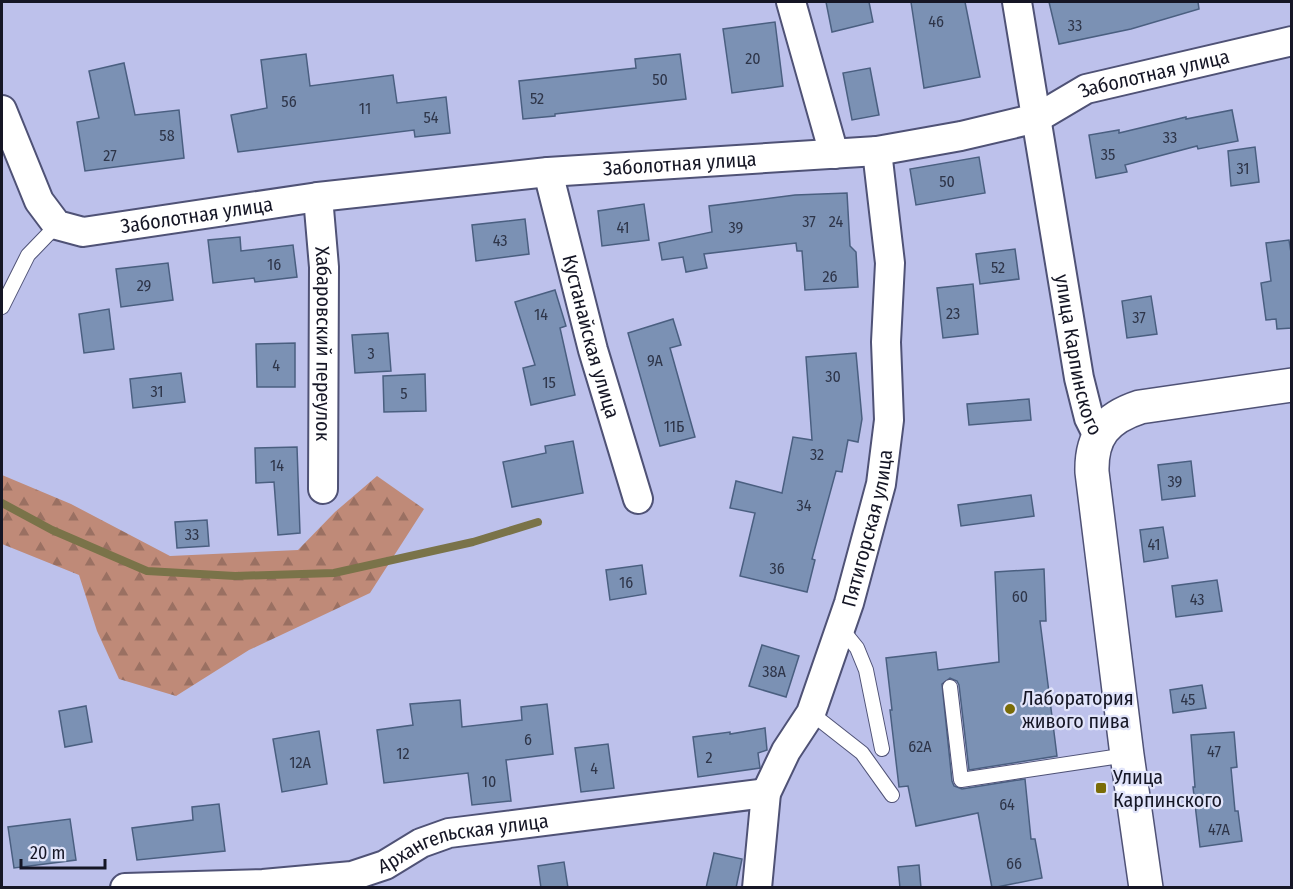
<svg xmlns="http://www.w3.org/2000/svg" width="1293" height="889" font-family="'Fira Sans Condensed',sans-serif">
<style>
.forest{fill:url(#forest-firs)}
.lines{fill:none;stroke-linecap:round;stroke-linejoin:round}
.stream{stroke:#7a7349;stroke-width:8}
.building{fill:#7b91b4;stroke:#4a5f80;stroke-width:1.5}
.lane-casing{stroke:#4f5276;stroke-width:16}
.street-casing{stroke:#4f5276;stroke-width:32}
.secondary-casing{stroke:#4f5276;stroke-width:36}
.lane{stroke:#fff;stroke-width:14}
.street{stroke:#fff;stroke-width:28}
.secondary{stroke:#fff;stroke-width:33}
.poi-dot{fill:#7a6c07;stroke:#e1e4fa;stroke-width:2}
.labels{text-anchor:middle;stroke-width:4.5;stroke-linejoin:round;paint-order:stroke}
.number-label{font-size:16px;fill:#2e3549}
.street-label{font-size:20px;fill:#151625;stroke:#e1e4fa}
.poi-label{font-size:20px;fill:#151625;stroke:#e1e4fa;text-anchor:start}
</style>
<defs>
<pattern id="forest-firs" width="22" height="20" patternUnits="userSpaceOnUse" patternTransform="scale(1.5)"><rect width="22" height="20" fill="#bf8a78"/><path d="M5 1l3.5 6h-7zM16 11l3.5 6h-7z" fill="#9a7062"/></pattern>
</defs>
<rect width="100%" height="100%" fill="#bdc1eb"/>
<path class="forest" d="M2 475 71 504 170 556 298 550 335 512 377 476 424 509 370 593 249 650 176 696 119 679 97 631 79 575 2 544Z"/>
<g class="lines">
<path class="stream" d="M2 503 52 530 147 571 235 576 334 573 473 542 538 522"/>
</g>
<path class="building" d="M826 2H869L873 22 832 32Z
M911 2H965L980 77 924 88Z
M1049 2H1198L1199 9 1131 29 1059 44Z
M775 22 783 86 732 93 723 29Z
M306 54 310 86 393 75 397 103 446 97 450 133 415 137 414 130 238 152 231 115 267 108 261 60Z
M680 54 686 99 555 114V116L523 119 519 81 636 68 635 59Z
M124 63 135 115 179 110 184 158 85 171 77 122 99 118 89 71Z
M870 68 879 115 852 120 843 73Z
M1232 110 1238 141 1198 149 1197 146 1125 165 1127 172 1096 178 1089 135 1119 130V133L1186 117V119Z
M1255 147 1259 182 1231 186 1228 151Z
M979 157 985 193 916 205 910 169Z
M847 193 850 246 856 252 858 287 805 290 802 251H797L796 243 704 254 707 268 686 272 683 257 662 260 659 243 712 232 709 206 795 195Z
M644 204 649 240 602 246 598 211Z
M525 219 529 254 476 261 472 225Z
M240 237 241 251 293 245 297 277 255 282 254 278 213 283 208 240Z
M1289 240 1292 259V328L1277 329 1276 319 1266 320 1261 283 1271 281 1266 243Z
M1015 249 1019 279 980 284 976 254Z
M168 263 173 300 121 307 116 269Z
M973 284 978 334 943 338 937 288Z
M555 290 566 326 560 328 575 395 531 405 523 368 535 365 515 302Z
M1151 296 1157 334 1127 338 1122 301Z
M109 309 114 349 84 353 79 314Z
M673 319 681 345 670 348 695 437 660 446 628 333Z
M388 333 391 371 355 373 352 335Z
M295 343V387H257L256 344Z
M856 353 862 419 858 442 848 440 842 472 836 471 812 559 815 560 807 592 740 576 755 513 730 508 736 481 782 493 793 437 812 440 806 357Z
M181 373 185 402 133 408 130 379Z
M425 374 426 411 384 412 383 376Z
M1029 399 1031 420 969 425 967 404Z
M573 441 583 493 512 507 503 462 546 453 545 446Z
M297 447 300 533 278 535 274 482 256 483 255 448Z
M1191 461 1195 496 1162 500 1158 465Z
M1031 495 1034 516 961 526 958 505Z
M207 520 209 546 177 548 175 522Z
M1163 527 1168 558 1144 562 1140 530Z
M642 565 646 594 610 600 606 570Z
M1044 569 1046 621H1040L1057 756 969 770 959 685 957 681 950 678 942 684 952 781 954 786 962 789 1025 779 1031 839H1035L1042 878 992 888 978 813 916 826 908 786 899 787 890 710H892L886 658 936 652 938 670 999 662 995 572Z
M1217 580 1222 611 1176 617 1172 586Z
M762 645 799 656 786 697 749 686Z
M1202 685 1206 708 1173 713 1170 690Z
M460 700 462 727 522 720 521 707 547 704 553 754 506 760 511 801 472 805 468 773 384 783 377 730 413 725 410 704Z
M86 706 92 742 65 747 59 711Z
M765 728 767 750 758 753 760 768 698 777 693 737 730 732V734Z
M319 731 327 784 282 792 273 739Z
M1234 732 1237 767 1231 768 1235 811H1238L1242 841 1200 847 1193 787H1195L1191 735Z
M608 744 614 788 581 792 575 748Z
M219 804 225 851 137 860 132 828 193 820 192 807Z
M70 819 76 860 14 868 8 827Z
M714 853 742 859 736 888H706Z
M564 862 568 888H541L538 866Z
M919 865 921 888H900L898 867Z"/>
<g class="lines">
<g class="lane-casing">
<path id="lane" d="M2 307 28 255 57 225
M840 627 857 648 866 670 882 749
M950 687 961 780 1127 755
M811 713 862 753 892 795"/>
</g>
<g class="street-casing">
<g id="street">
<path d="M791 2 834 154"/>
<path id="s1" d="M1017 2 1079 378 1089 418 1098 436"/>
<path id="s2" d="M2 110 39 201 57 225 83 232 318 197 548 172 877 151 961 136 1037 118 1086 89 1292 41"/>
<path id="s3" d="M548 172 593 350 638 499"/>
<path id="s4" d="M318 197 324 267 323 489"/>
<path id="s5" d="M125 888 263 884 352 876 385 865 421 843 449 833 766 793"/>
<path id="s6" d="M757 888 766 793 786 751 811 713 849 603 881 484 889 420 886 342 890 263 877 151"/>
</g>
</g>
<g class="secondary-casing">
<path id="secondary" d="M1146 888 1127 755 1092 472C1091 436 1106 418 1140 407L1292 385"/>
</g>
<use href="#lane" class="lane"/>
<use href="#street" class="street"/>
<use href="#secondary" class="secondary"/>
</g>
<g class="poi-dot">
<circle cx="1010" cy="709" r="6"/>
<rect x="1095" y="782" width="12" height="12" rx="3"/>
</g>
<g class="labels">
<g class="number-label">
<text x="936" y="27">46</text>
<text x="1075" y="31">33</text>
<text x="753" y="64">20</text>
<text x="660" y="85">50</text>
<text x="537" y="104">52</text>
<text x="289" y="107">56</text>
<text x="365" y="114">11</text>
<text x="431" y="123">54</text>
<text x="167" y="141">58</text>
<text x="1170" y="143">33</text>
<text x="1108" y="160">35</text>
<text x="110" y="161">27</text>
<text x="1243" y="174">31</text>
<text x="947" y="187">50</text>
<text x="809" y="227">37</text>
<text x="836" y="227">24</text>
<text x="623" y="233">41</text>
<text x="736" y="233">39</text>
<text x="500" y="246">43</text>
<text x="274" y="270">16</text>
<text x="998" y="273">52</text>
<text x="830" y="282">26</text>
<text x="144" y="291">29</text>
<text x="953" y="319">23</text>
<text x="541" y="320">14</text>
<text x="1139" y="323">37</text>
<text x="371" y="359">3</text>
<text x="655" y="366">9А</text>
<text x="276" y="371">4</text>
<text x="833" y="382">30</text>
<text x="549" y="388">15</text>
<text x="157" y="397">31</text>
<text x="404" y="399">5</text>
<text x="674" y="432">11Б</text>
<text x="817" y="460">32</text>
<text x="277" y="471">14</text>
<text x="1175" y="487">39</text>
<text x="804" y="511">34</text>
<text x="192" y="540">33</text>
<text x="1154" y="550">41</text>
<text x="777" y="574">36</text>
<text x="626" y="588">16</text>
<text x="1020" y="602">60</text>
<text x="1197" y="605">43</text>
<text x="774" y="677">38А</text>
<text x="1188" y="705">45</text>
<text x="528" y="745">6</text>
<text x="920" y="752">62А</text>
<text x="1214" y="757">47</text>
<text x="403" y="759">12</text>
<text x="709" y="763">2</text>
<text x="300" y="768">12А</text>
<text x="594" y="774">4</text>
<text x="489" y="787">10</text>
<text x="1007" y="810">64</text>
<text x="1219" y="835">47А</text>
<text x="1014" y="869">66</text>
</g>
<g class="street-label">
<text dy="7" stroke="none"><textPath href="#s2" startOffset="1244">Заболотная улица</textPath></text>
<text dy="7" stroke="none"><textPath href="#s2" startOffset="756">Заболотная улица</textPath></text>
<text dy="7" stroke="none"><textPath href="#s2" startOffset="270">Заболотная улица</textPath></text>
<text dy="7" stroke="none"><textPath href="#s3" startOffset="170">Кустанайская улица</textPath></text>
<text dy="7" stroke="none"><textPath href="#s4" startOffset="147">Хабаровский переулок</textPath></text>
<text dy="7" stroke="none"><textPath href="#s1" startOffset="358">улица Карпинского</textPath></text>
<text dy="7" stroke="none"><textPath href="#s6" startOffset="381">Пятигорская улица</textPath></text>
<text dy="7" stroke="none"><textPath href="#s5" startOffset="345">Архангельская улица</textPath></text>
</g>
<g class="poi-label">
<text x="1022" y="705">Лаборатория<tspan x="1022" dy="23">живого пива</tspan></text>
<text x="1113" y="784">Улица<tspan x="1113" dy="23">Карпинского</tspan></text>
</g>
</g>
<rect width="1293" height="889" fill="none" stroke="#151625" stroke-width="6"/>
<path d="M21 859v9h84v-9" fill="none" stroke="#151625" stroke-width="3"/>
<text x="30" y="859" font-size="18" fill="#151625" stroke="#e1e4fa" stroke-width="4.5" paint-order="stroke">20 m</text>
</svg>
